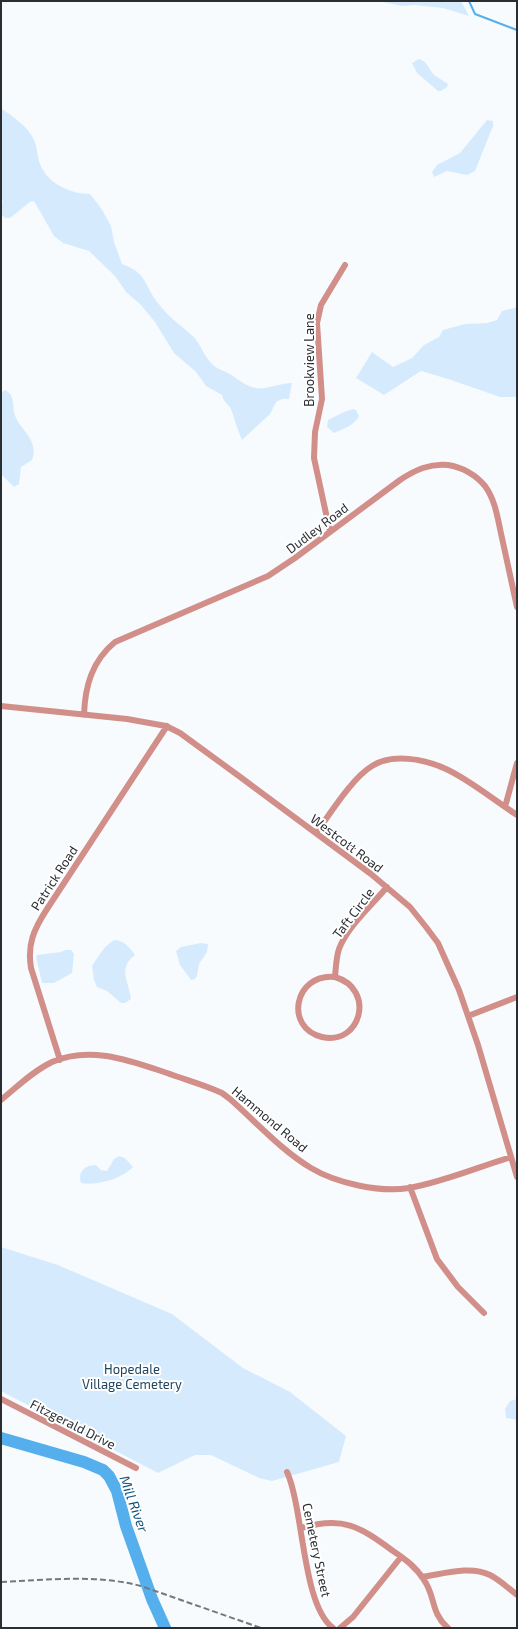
<svg xmlns="http://www.w3.org/2000/svg" width="518" height="1629" font-family="'Exo 2',sans-serif">
<style>
.green{fill:#d5ebfd}
.lines{fill:none;stroke-linecap:round;stroke-linejoin:round}
.stream{stroke:#55afec;stroke-width:2}
.river{stroke:#55afec;stroke-width:12}
.street{stroke:#d28f89;stroke-width:6}
.rail{stroke:#74787b;stroke-width:2;stroke-dasharray:6 3;stroke-linecap:butt}
.labels{text-anchor:middle;stroke-width:4;stroke-linejoin:round;paint-order:stroke}
.street-label{font-size:13px;fill:#2a2e31;stroke:#fff}
.park-label{font-size:13px;fill:#20455f;stroke:#fff}
.water-label{font-size:14px;font-style:italic;fill:#11557d;stroke:#fff}
</style>
<rect width="100%" height="100%" fill="#f7fbfe"/>
<path class="green" d="M378 1H461L469 16 443 8 414 5 402 6Z
M419 59 425 62 434 75 448 84 447 87 441 91H438L417 73 412 63Z
M1 108C13 117 28 126 34 140 37 146 37 154 39 161 45 182 69 194 90 194L101 208 111 226 114 242 122 264C148 273 144 286 158 303 168 317 182 326 194 337 201 345 205 358 213 365 216 368 222 370 226 372 237 377 242 385 256 388 264 390 281 383 292 383L289 399H282L276 402 270 414 242 440C238 431 235 421 232 412 231 405 223 403 222 395L206 386 196 372 174 353 155 322 140 304 126 292 115 276 89 251 63 243 54 236 34 201 30 202 10 218H5L1 214V206L3 201 1 199Z
M487 120 493 121V126L475 171 467 175 447 171 434 177 432 172 437 165 460 153Z
M517 307V397H500L448 379 421 371 384 395 356 378 372 352 393 367 412 358 424 345 439 337 443 330 465 324 487 323 497 320 502 311Z
M5 390C17 396 11 408 16 418 22 431 39 441 32 460L21 467 19 484 14 487 1 474V393Z
M353 409 356 410 359 416C355 425 343 429 334 433L327 427 328 420 344 412Z
M115 940C125 941 129 947 135 955 117 969 129 981 131 999L125 1003H121L107 991 97 987 94 980 92 966C98 957 105 944 115 940Z
M201 943 208 944 207 952 199 964 197 976 195 979 191 980 180 965 176 951 181 947Z
M65 950H71L74 954 72 973 54 983H42L36 957 37 955 61 952Z
M119 1156 125 1158 133 1167C122 1179 96 1186 81 1183 77 1171 86 1165 96 1165L101 1170 107 1171 114 1159Z
M1 1247 58 1265 172 1314 243 1368 290 1392 346 1436 339 1462 272 1481 259 1478 211 1455H195L158 1473 1 1391Z
M517 1399V1420L506 1418 505 1409 510 1401Z"/>
<g class="lines">
<path class="stream" d="M469 1 475 14 517 30"/>
<path class="river" d="M1 1438 84 1462 103 1470 109 1476 117 1491 126 1526 152 1599 165 1628"/>
<path class="street" d="M330 532 314 458 315 432 322 399 317 323 321 305 345 265
M1 706 127 719 166 726 180 733 243 779 371 874 410 907 426 927 438 943 459 990 478 1045 517 1177
M84 715C85 686 92 661 115 642L268 576 295 558 400 480C415 470 430 463 448 465 462 467 476 475 485 486 496 501 498 521 502 538 507 561 512 584 517 607
M505 807 517 763
M316 833C330 814 352 778 372 766 392 753 425 759 446 769 470 780 495 801 517 815
M335 977C294 973 284 1028 322 1037 361 1046 376 989 335 977 336 967 336 958 339 949 347 927 372 905 387 887
M468 1016 517 997
M60 1060 31 968C27 944 34 929 47 909L167 726
M1 1100C17 1087 33 1071 52 1062 90 1045 131 1061 167 1073 186 1080 204 1085 222 1093L230 1099C256 1122 281 1150 311 1168 336 1183 380 1193 409 1188 443 1182 478 1167 511 1157
M410 1187 437 1259 458 1287 484 1313
M1 1399 136 1468
M287 1472C304 1510 302 1605 333 1628
M301 1528C343 1516 359 1526 393 1551 405 1559 416 1567 424 1580 436 1597 430 1612 448 1628
M422 1577C443 1574 470 1565 490 1575 500 1580 508 1588 517 1595
M340 1628 353 1617 401 1557"/>
<path class="rail" d="M1 1582C48 1580 95 1574 141 1586L261 1628"/>
</g>
<g class="labels">
<g class="street-label">
<text transform="translate(309 360) rotate(-90)" y="5">Brookview Lane</text>
<text transform="translate(317 528) rotate(-37)" y="5">Dudley Road</text>
<text transform="translate(347 843) rotate(37)" y="5">Westcott Road</text>
<text transform="translate(54 878) rotate(-57)" y="5">Patrick Road</text>
<text transform="translate(353 913) rotate(-53)" y="5">Taft Circle</text>
<text transform="translate(270 1119) rotate(40)" y="5">Hammond Road</text>
<text transform="translate(73 1424) rotate(27)" y="5">Fitzgerald Drive</text>
<text transform="translate(317 1550) rotate(78)" y="5">Cemetery Street</text>
</g>
<g class="park-label">
<text x="132" y="1374">Hopedale<tspan x="132" dy="15">Village Cemetery</tspan></text>
</g>
<g class="water-label">
<text transform="translate(134 1504) rotate(70)" y="5">Mill River</text>
</g>
</g>
<rect width="518" height="1629" fill="none" stroke="#2a2e31" stroke-width="4"/>
</svg>
